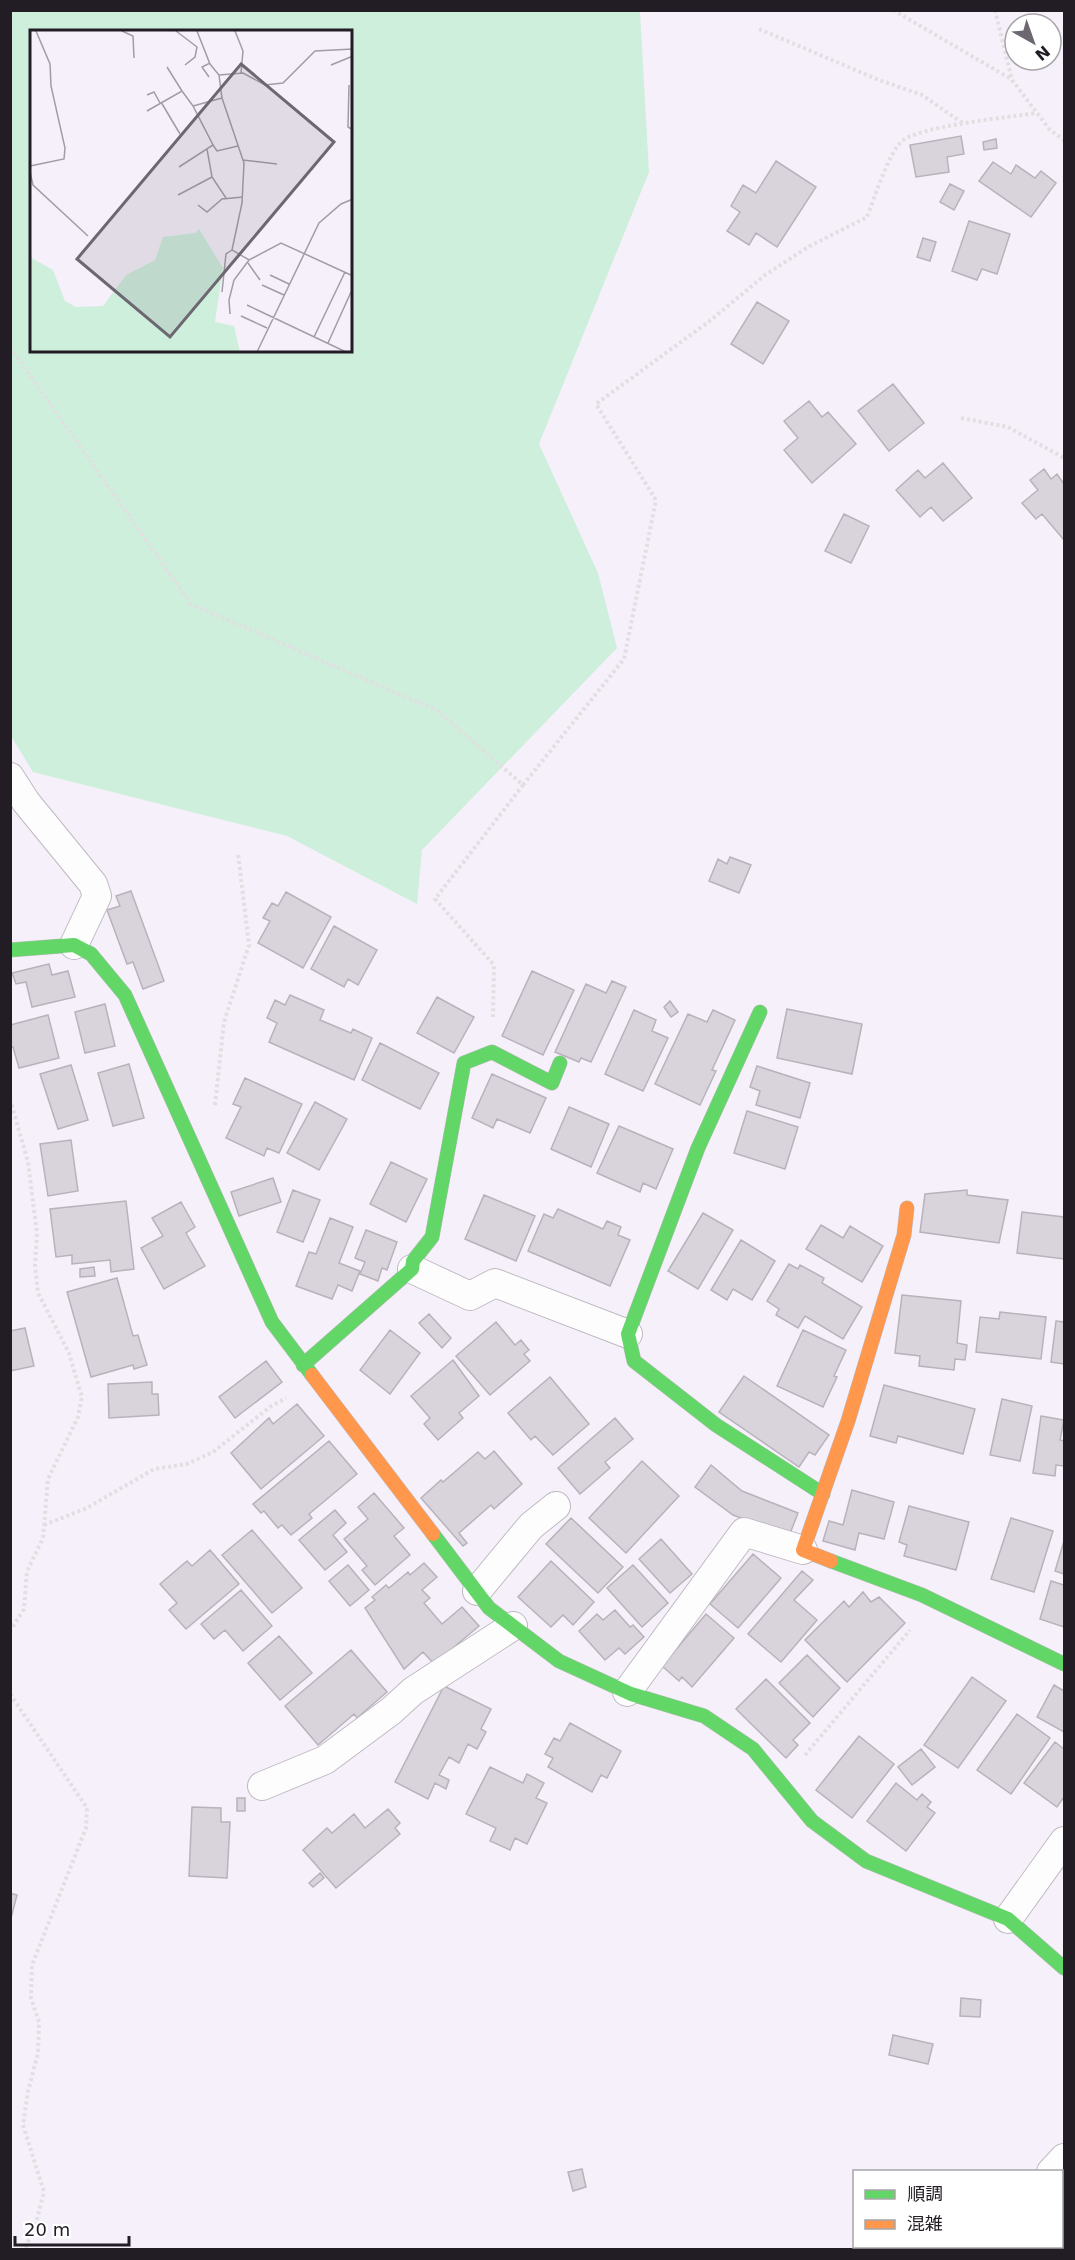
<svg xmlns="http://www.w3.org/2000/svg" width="1075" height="2260" font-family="'DejaVu Sans','Noto Sans JP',sans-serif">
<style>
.green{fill:#ceefdc;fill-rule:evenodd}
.building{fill:#d9d4dc;stroke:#b7b2bb;stroke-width:1.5}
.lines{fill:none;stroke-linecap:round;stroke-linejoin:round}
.street-casing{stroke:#bebac2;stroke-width:30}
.fast-casing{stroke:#bebac2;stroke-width:15}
.slow-casing{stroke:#bebac2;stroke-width:15}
.path{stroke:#e1dfe1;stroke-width:4;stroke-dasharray:3 3;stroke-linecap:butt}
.street{stroke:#fefdfe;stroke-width:28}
.fast{stroke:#63d668;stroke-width:14}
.slow{stroke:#ff974d;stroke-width:14}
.inset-road{fill:none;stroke:#a19ca5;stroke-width:1.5}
.view{fill:#6c6770;fill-opacity:0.15;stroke:#6c6770;stroke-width:3}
.inset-edge{fill:none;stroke:#221d25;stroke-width:3}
</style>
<rect width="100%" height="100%" fill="#f6f0fa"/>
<path class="green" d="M11 10 640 11 649 172 539 444 598 573 617 648 422 850 417 904 287 836 33 772 11 736ZM32 32H351V351H32Z"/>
<path class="building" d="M961 136 964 154 947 157 949 172 916 177 910 145Z
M996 139 997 148 984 150 983 142Z
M776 161 816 187 777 247 756 233 749 245 727 231 740 212 731 206 743 185 756 193Z
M993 162 1011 174 1016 165 1035 178 1041 171 1056 183 1031 217 979 181Z
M950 184 964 191 954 210 940 202Z
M969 221 1010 234 997 274 982 269 977 280 952 271Z
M923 238 936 242 930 261 917 257Z
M757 302 789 321 763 364 731 344Z
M893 384 924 423 889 451 858 411Z
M809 401 822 417 828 412 856 444 812 483 784 450 798 438 784 421Z
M943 463 972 498 943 521 931 507 920 517 896 490 918 470 925 478Z
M1044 469 1051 479 1057 474 1064 484V540L1042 514 1036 519 1022 503 1038 490 1030 480Z
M844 514 869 526 851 563 825 551Z
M730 857 751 865 739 893 709 881 718 859 727 864Z
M131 891 164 981 143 989 133 962 127 964 107 910 120 906 116 896Z
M286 892 331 917 303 968 258 943 270 921 263 918 272 903 278 906Z
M334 926 377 950 358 985 348 979 344 987 311 969Z
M49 964 52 975 68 971 75 997 32 1007 26 982 16 984 12 973Z
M532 971 574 990 543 1055 502 1036Z
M612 981 626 987 591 1062 581 1058 579 1062 555 1052 586 984 606 993Z
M290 995 324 1010 320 1020 351 1033 353 1029 372 1038 354 1080 269 1042 277 1023 267 1018 275 1000 285 1005Z
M437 997 474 1017 454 1053 417 1033Z
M670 1001 678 1012 671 1017 664 1007Z
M105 1004 115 1046 85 1053 75 1012Z
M787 1009 862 1024 852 1074 777 1058Z
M634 1010 656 1020 652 1031 668 1038 643 1091 605 1074Z
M713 1010 735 1020 712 1070 716 1071 700 1105 655 1084 688 1014 707 1022Z
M48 1015 59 1058 19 1068 13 1047 10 1048V1025Z
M380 1043 439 1073 420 1109 362 1080Z
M129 1064 144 1118 113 1126 98 1073Z
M71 1065 88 1120 58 1129 40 1074Z
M757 1066 810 1083 800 1118 756 1105 760 1091 750 1087Z
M492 1074 546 1098 530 1133 497 1119 493 1128 472 1118Z
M245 1078 302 1104 279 1153 267 1148 264 1156 226 1138 241 1107 233 1104Z
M315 1102 347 1119 319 1170 287 1153Z
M569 1107 609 1124 591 1167 551 1149Z
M747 1111 798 1127 785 1169 734 1153Z
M619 1126 673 1149 656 1189 643 1183 640 1192 597 1173Z
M71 1140 78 1191 48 1196 40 1144Z
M391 1162 427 1179 406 1222 370 1204Z
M273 1178 281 1202 239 1216 231 1192Z
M293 1190 320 1200 303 1242 277 1232Z
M967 1190V1195L1008 1200 999 1243 920 1232 925 1194Z
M484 1195 535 1216 516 1261 465 1239Z
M126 1201 134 1269 111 1272 110 1260 72 1264V1255L56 1257 50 1209Z
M181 1202 195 1227 186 1233 205 1266 164 1289 141 1248 163 1236 152 1218Z
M558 1209 603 1229 607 1221 621 1227 618 1235 630 1240 610 1286 528 1251 544 1214 553 1218Z
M1022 1212 1064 1217V1259L1017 1253Z
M703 1213 733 1230 698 1289 668 1271Z
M330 1218 353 1227 339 1263 360 1271 352 1291 338 1285 332 1299 296 1286 309 1252 316 1254Z
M821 1225 843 1238 850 1226 883 1246 862 1282 806 1249Z
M366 1230 397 1242 387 1270 382 1268 378 1281 360 1274 365 1262 355 1258Z
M741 1240 775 1261 752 1300 733 1289 727 1300 711 1290Z
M789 1264 798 1269 800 1265 824 1278 822 1283 862 1307 843 1339 805 1316 798 1328 776 1315 779 1309 767 1301Z
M94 1267 95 1276 80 1277V1269Z
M117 1278 133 1336 138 1335 147 1365 134 1369 133 1365 91 1377 67 1292Z
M902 1295 961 1301 957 1343 967 1345 965 1360 955 1359 954 1370 919 1366 920 1356 895 1353Z
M1000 1312 1046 1317 1041 1359 976 1352 980 1317 999 1319Z
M429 1314 451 1338 442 1348 419 1323Z
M1056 1321 1064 1322V1364L1051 1362Z
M496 1322 515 1345 521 1340 529 1350 524 1354 530 1361 490 1395 456 1356Z
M25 1328 34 1366 10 1371V1331Z
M390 1330 420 1353 390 1394 360 1370Z
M803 1330 846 1350 834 1376 837 1377 823 1407 777 1386Z
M453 1360 479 1396 459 1413 463 1418 438 1440 424 1424 430 1418 411 1396Z
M266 1361 282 1382 235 1418 219 1397Z
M744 1376 829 1435 815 1455 809 1452 799 1467 719 1412Z
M550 1377 589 1424 553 1455 535 1436 531 1440 508 1413Z
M152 1382V1394H158L159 1415 109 1418 108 1384Z
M884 1385 975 1409 963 1454 898 1436 896 1443 870 1436Z
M1002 1399 1032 1406 1020 1461 990 1455Z
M297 1404 324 1436 261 1489 231 1453 269 1418 273 1424Z
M1041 1416 1064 1420 1060 1440 1064 1441V1466L1056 1465 1055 1476 1033 1473Z
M615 1418 633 1439 605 1462 610 1468 580 1494 558 1468Z
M329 1441 357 1474 309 1514 312 1518 291 1535 282 1525 278 1528 264 1511 261 1513 253 1504Z
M494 1451 522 1484 494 1509 491 1505 459 1533 467 1543 463 1546 421 1498 441 1480 443 1482 478 1452 485 1459Z
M642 1461 679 1496 626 1553 589 1518Z
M711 1465 742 1491 798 1513 789 1536 733 1515 695 1487Z
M852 1490 894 1502 884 1539 859 1533 855 1550 823 1541 829 1521 843 1525Z
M374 1493 404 1528 394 1536 410 1555 375 1585 362 1570 367 1566 344 1539 368 1519 358 1507Z
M909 1506 969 1522 956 1570 904 1556 907 1545 899 1542Z
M335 1510 346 1523 333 1535 347 1552 325 1570 299 1540Z
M571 1518 623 1567 598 1593 546 1544Z
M1011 1518 1053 1531 1034 1592 991 1579Z
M252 1530 302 1588 272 1613 222 1555Z
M661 1539 692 1574 670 1593 639 1559Z
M1064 1541V1574L1055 1571Z
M210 1550 239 1584 186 1629 169 1610 177 1603 160 1584 187 1561 192 1566Z
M753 1554 781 1578 738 1628 710 1604Z
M551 1561 594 1602 573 1625 563 1615 551 1627 518 1597Z
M424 1563 437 1577 422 1590 430 1598 424 1603 442 1624 462 1607 479 1626 434 1664 423 1652 404 1669 365 1608 375 1600 372 1597 386 1585 389 1588 408 1572 410 1575Z
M348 1565 369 1590 350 1606 329 1581Z
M633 1565 668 1603 642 1627 607 1588Z
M802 1571 813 1580 794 1600 817 1620 781 1662 748 1634Z
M1051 1581 1064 1585V1627L1040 1619Z
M241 1590 272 1626 243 1651 225 1630 214 1639 201 1624Z
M863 1592 871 1602 879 1597 905 1623 847 1682 805 1640 844 1601 849 1607Z
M615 1610 630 1627 633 1625 644 1637 625 1654 619 1648 605 1660 579 1631 597 1614 603 1620Z
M706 1614 734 1638 692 1687 682 1677 679 1681 662 1666Z
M279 1636 312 1673 280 1700 248 1663Z
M351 1650 387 1692 357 1718 354 1714 318 1745 285 1706Z
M807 1655 840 1688 813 1717 779 1683Z
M972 1677 1006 1701 958 1768 924 1745Z
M766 1679 810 1723 793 1740 798 1745 786 1758 736 1709Z
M1054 1685 1064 1691V1732L1037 1717Z
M444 1686 491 1709 481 1729 486 1732 477 1749 468 1744 459 1763 449 1757 439 1775 449 1780 446 1789 435 1783 428 1799 395 1782Z
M1017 1714 1050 1738 1011 1794 977 1770Z
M570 1723 621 1751 607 1778 601 1775 592 1792 548 1767 553 1758 545 1754 554 1738 560 1741Z
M859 1736 894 1764 852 1818 816 1790Z
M1055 1742 1064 1749V1797L1057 1807 1024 1783Z
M921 1749 935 1767 912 1785 898 1767Z
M490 1767 523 1783 527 1774 544 1783 536 1798 547 1803 527 1844 515 1838 510 1850 490 1841 496 1828 466 1814Z
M896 1783 917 1800 922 1794 931 1802 927 1807 935 1813 906 1851 867 1821Z
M237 1798H245V1811H237Z
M192 1807 221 1808V1822H230L227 1878 189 1876Z
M388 1809 400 1823 395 1828 400 1834 336 1888 303 1850 327 1828 332 1833 354 1814 365 1828Z
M320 1873 324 1878 313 1887 309 1883Z
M10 1893 17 1895 10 1922Z
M961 1998 981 2000 980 2017 960 2016Z
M893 2035 933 2044 928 2064 889 2055Z
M582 2169 586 2187 573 2191 568 2172Z"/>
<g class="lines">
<g class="street-casing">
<path id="street" d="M10 777 26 802 93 884 97 896 74 945
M412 1269 470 1296 495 1283 628 1334
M477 1591 531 1526 556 1506
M627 1692 744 1532 803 1550
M262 1786 325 1760 391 1711 413 1691 513 1626
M1008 1919 1064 1841
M1051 2172 1064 2158
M1057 2246 1059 2250
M899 2250 933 2246"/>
</g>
<g class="fast-casing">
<path id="fast" d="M10 950 74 945 91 954 125 995 272 1322 312 1375
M760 1012 698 1148 628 1334 634 1361 716 1425 823 1494
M303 1365 412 1269 413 1261 432 1237 464 1063 492 1052 552 1083 560 1063
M433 1534 489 1608 559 1661 631 1694 704 1716 753 1749 812 1821 866 1861 1008 1919 1064 1968
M831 1561 922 1595 1064 1664"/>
</g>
<g class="slow-casing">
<path id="slow" d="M312 1375 433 1534
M831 1561 803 1550 848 1421 904 1235 907 1208"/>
</g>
<path class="path" d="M893 10 1011 79
M995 10 1012 80 1050 130 1064 140
M759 29 879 80 922 95 964 124
M10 347 191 604 438 711 523 785 435 899 494 965 493 1017
M961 418 1008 427 1064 458
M523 785 624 659 656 500 596 404 711 320 765 275 808 247 867 217C874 199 889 152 902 141 919 126 1011 117 1037 113
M10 1099 28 1162 37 1233 35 1265 38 1293 69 1353 82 1397 78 1417 48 1479 43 1538 27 1571 24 1609 10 1631
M215 1105 224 1022 249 945 238 853
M44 1525 87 1508 154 1469 187 1464 213 1452 270 1407 286 1398
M10 1694 87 1808 86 1828 32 1965 31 1998 39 2022 38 2053 28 2091 23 2125 44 2192 35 2227 24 2250
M805 1755 910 1630"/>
<use href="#street" class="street"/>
<use href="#fast" class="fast"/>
<use href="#slow" class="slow"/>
</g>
<g transform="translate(30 30)">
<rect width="322" height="322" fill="#f6f0fa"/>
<path d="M169 199 193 238 185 292 204 296 210 322H0V227L23 240 35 271 46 277 73 276 96 245 125 230 133 207 165 203Z" fill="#ceefdc"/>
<path class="inset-road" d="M92 1 103 6 104 28M146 1 167 17 165 27 155 35M167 1 180 34 189 45 192 68 214 133 212 173 202 220 219 230 251 213 323 246M205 1 213 21 211 43M301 35 323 26M137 37 152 61M189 45 213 43 235 55 253 53 285 21 323 19M179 47 172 37 180 33M319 55 318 97 323 100M117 65 124 62 130 73M131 72 150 104M163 76 192 68M117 81 152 61 163 76 183 115 149 137M183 115 187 121 208 116M177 119 182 147 196 168M213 130 247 134M0 136 34 129 35 118 21 56 20 34 6 1M0 142 3 155 58 206M148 165 182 147M168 175 177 182 192 169 213 167M218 233 230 250M240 245 259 254M232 255 254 265M192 262 196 224 202 220M217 275 316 322M200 284 199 270 204 250 219 230M211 286 237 298M284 307 315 242M298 313 321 262M227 322 289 193 311 174 323 169"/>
<path class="view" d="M211 34 304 112 140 307 47 229Z"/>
<rect width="322" height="322" class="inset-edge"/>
</g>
<rect width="1075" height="2260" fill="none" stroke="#221d25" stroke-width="24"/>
<rect x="853" y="2170" width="210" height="78" fill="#ffffff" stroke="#a7a5a8" stroke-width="1.5"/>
<rect x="865" y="2190" width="30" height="9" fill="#63d668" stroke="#a7a5a8" stroke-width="1.5"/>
<text x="907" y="2200" font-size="18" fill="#221d25">順調</text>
<rect x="865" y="2220" width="30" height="9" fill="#ff974d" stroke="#a7a5a8" stroke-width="1.5"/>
<text x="907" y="2230" font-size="18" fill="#221d25">混雑</text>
<g transform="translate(1033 42) rotate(140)"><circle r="28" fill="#ffffff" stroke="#a7a5a8" stroke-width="1.5"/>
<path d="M0-4.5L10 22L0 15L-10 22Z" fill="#6c6770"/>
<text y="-9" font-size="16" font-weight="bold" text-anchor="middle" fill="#221d25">N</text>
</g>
<path d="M15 2236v9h114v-9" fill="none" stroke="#221d25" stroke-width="3"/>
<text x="24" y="2236" font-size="18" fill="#221d25" stroke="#ffffff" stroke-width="4.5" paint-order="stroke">20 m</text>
</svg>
